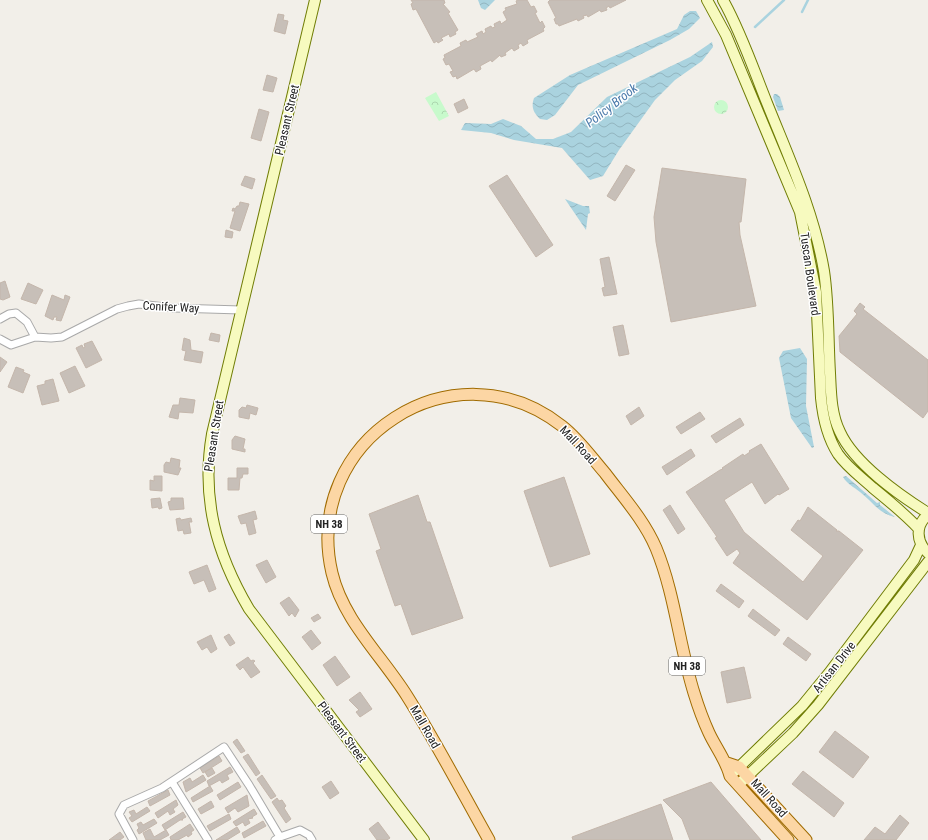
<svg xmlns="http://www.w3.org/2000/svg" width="928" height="840" font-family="'Roboto Condensed',sans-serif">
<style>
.park{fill:url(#park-crowns)}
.water{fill:url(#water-waves)}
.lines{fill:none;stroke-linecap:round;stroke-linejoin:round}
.stream{stroke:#aad3df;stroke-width:2.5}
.building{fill:#c7bfb8;stroke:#c4b6ab}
.street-casing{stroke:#a9a9a9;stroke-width:9}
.secondary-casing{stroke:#707d05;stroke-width:12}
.primary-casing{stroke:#a06b00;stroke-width:13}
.street{stroke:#fff;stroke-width:7}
.secondary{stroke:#f7fabf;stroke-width:10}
.primary{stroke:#fcd6a4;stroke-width:11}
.labels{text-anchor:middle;stroke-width:3;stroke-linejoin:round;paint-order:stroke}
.shield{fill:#fff;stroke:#646464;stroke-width:1}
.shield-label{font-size:11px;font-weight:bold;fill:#222}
.street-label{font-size:12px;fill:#222;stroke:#fff}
.water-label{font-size:13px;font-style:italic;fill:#4a7aab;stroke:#fff}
</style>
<defs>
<pattern id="park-crowns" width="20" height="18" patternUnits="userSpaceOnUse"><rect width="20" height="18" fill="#c8facc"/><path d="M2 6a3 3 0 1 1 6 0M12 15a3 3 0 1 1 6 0" fill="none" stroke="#acd6af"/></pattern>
<pattern id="water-waves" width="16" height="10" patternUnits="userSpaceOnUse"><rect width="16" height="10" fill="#aad3df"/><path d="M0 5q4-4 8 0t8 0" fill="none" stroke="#92b5bf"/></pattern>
</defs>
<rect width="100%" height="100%" fill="#f2efe9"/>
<path class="park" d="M436 92 449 116 439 121 425 98Z
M714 107a7 7 0 1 1 14 0a7 7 0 1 1-14 0Z"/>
<path class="water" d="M478 0H495L485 10 481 8Z
M690 11H696L700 18 689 29 670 40 578 85 555 115 547 120 540 119C533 112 531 107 534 98L570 75 677 29 684 15Z
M712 42 713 47 702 61 675 80 655 100 619 150 603 176 590 180 562 148 514 140 491 133 461 130 465 123 491 124 503 119 521 126 536 139H553L571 132 607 97 690 57Z
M774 94H777L780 97 784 110 778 111 773 97Z
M565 199 583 206H589L590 213 588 214 586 230Z
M800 348 807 359 806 406 814 447 812 448 791 418 779 358 783 351Z
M846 476 877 503 880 502V505L895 517C879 514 872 501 860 492 854 487 847 484 843 477Z"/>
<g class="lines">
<path class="stream" d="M802 12 808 0
M755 27 784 0"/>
</g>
<path class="building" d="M411 0H444L445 3 443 4 450 12 448 13 458 30 455 32 456 34 450 37 449 34 441 38 443 40 438 43 437 41 434 43 416 9 413 10 411 4 413 3Z
M518 0H527L531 7 534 6 537 12 535 13 540 23 542 21 545 27 543 29 544 31 527 40 528 43 523 46 521 43 518 45 519 48 514 51 512 48 505 53 506 55 501 57 500 55 492 62 491 60 480 66 481 69 476 72 474 69 457 79 456 76 453 77 450 72 453 71 449 64 446 65 443 59 445 58 444 55 461 46 460 43 466 40 467 42 478 37 476 34 482 31 483 34 486 32 485 29 491 26 492 28 495 27 494 24 500 21 501 24 507 20 503 12 506 10 505 8 517 4 516 1Z
M550 0H626L610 8 609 6 606 8 607 10 601 12 600 10 588 17 587 15 583 16 584 18 578 21 577 19 559 26 558 24H556L554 19 556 18 548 2Z
M278 14 284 15 283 20 288 21 285 34 274 31Z
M267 75 277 78 273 92 263 90Z
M464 99 468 108 458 113 454 104Z
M259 109 269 112 261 141 251 138Z
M626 165 635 170 615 201 607 196Z
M662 168 746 179 741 222H739L740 235 756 306 671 322 656 242 654 217Z
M507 175 553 245 536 257 489 186Z
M245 176 255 179 252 189 241 185Z
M240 202 249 204 240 231 230 228 235 211H232L233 208 235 209 237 206H239Z
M226 230 233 232 232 238 225 237Z
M609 257 617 294 604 296 602 288 605 287 600 259Z
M5 281 10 297 3 300 0 299V283Z
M28 283 43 290 36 304 21 299Z
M52 295 64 300 65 295 70 297 61 321 56 320 57 317H54L53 320 45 316Z
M860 303 865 307 863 309 928 360V411L923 418 840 352 839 336 857 314 854 311Z
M623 325 629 354 619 356 613 327Z
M211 333 220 335 219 342 209 340Z
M184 338 190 340 191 350 203 352 201 363 184 360 186 351 182 350Z
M92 341 102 360 86 368 76 348 82 345 83 348 85 347 84 344Z
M0 357 7 362 0 372Z
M75 366 85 386 69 393 60 373Z
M16 367 24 370 23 372 30 375 23 393 8 387Z
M53 379 59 401 42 405 37 386 45 384V381Z
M180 398 195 400 193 413 179 412 178 419 169 417 173 405H179Z
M247 405 258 408 256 415 250 413 249 419 239 417V410L242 407 246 408Z
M639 407 644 416 631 425 626 416Z
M700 412 705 419 681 434 676 427Z
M740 418 744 425 716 443 711 436Z
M235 436 245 439 243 449H245V452L232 449V440Z
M761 444 789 489 779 495 778 494 765 504 752 482 724 500 744 532 803 582 823 556 791 530 798 520 800 521 808 507 837 530 836 531H839L863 550 807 620 733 563 740 553 737 549 727 556 715 538 717 537 686 492 720 470 723 469 722 468 743 454 744 456 750 452 749 451Z
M691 449 695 456 667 475 662 467Z
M171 458 180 460 179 468H181L178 475 164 472V465L166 462 170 463Z
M237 468H248V474H243L242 478H240L239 490H228V478H237Z
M154 476H162V491L150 490V480L154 481Z
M564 477 590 554 550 567 524 491Z
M418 495 427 522H430L463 618 412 635 401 604 395 606 376 551 381 549 369 514Z
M160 498 162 508 159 509 158 507 152 508 151 499Z
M171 498H183L184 509 170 510 168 502 171 501Z
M670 505 685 529 678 534 663 510Z
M255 511 257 519 253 520 256 533 249 535 246 523 241 524 238 516Z
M180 518 181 520 191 518 192 522H189L191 533 184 534 183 530 178 531 176 519Z
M267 560 276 577 266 583 256 565Z
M207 565 216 589 209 592 204 580 194 584 189 572Z
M721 584 744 601 739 608 716 591Z
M289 597 299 610 295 617 292 613 289 616 280 603Z
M753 609 780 630 775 636 748 616Z
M318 614 321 618 314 622 311 618Z
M311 630 321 643 312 650 302 637Z
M229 634 235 643 230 646 224 637Z
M211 635 217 649 211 653 207 647 202 650 197 642Z
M788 637 811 654 806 661 783 644Z
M335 656 350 677 337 686 323 665Z
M248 657 251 661 253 660 255 661 253 663 260 672 251 678 243 667 240 670 236 665Z
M744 667 751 698 727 703 721 672Z
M360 692 372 709 360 717 356 712 359 710 349 700Z
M835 731 869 757 853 778 819 752Z
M237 739 245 751 241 753 233 742Z
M248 754 260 773 256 776 243 757Z
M219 756 222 761 203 773 200 768Z
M230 767 233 772 227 775 229 779 222 783 220 780 209 786 207 781Z
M212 768 215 773 208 777 205 772Z
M803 771 844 803 834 817 792 784Z
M203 775 206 780 186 792 183 782 190 778 192 782Z
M262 775 276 796 271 799 257 779Z
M331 781 339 793 330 799 322 787Z
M238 782 241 787 220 800 217 795Z
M711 782 761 840H690L682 819 663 800Z
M210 786 213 791 193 802 191 798Z
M168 790 170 795 150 806 148 801Z
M247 795 249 806 238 812 235 808 228 813 225 808Z
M277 798 279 801 282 800 286 806 284 808 291 819 286 823 272 802Z
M176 800 178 805 173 809 175 812 170 815 168 811 158 818 155 813Z
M211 801 214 807 201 814 198 809Z
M661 804 673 840H573L572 837Z
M147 807 150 811 132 822 129 818 132 816 129 812 134 810 136 814Z
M254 809 257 814 252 817 253 818 248 819 250 823 245 826 243 822 236 826 233 822Z
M183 812 186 817 182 819 183 820H180L165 830 162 825Z
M229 814 231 819 210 831 207 826Z
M900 815 909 823 896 840H864L875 827 885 834Z
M154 819 157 823 139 834 137 830 139 828 137 824 141 822 143 825Z
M263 821 266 826 244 838 242 833Z
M378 822 390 838 387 840H377L369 829Z
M190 824 194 830 191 832 192 834 188 837 187 835 178 840H171L170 837Z
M237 827 240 832 227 840H216Z
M150 829 154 837 166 830 169 835 160 840H146L143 833Z
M120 832 124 837 120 840H109Z"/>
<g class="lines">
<g class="street-casing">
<path id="street" d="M0 319 9 314 16 313 27 322 35 337
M0 339 11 345 35 337 51 338 62 337 117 309 128 306 139 304 174 308 241 310
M172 782 208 840
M280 837 300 830 309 835 312 840
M133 840 119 814 124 805 162 788 224 747 249 785 280 837 275 840"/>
</g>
<g class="secondary-casing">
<path id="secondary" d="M315 0 212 434C201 498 216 553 249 609L424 840
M707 0 726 35 800 212 816 292 821 398C823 418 827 437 838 454 847 467 861 477 873 488 889 501 905 514 919 529
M723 0C741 32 753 68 767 103 789 158 814 212 824 271 829 304 828 340 830 373 831 393 831 414 840 432 854 463 899 495 928 513
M928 515C915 525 916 542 928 553
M734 772 802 706 829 673 914 560 921 545
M738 785 793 733 818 705 928 562"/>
</g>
<g class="primary-casing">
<path id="primary" d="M727 763 739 767 806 840
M489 840C462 792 436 742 407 696 382 656 343 620 332 573 301 440 454 341 562 426 579 439 591 457 605 473 623 497 644 520 656 548 675 594 679 645 694 693 698 706 703 720 709 733 716 748 726 760 730 776L788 840"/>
</g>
<use href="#street" class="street"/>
<use href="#secondary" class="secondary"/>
<use href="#primary" class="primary"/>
</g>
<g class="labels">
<g class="shield">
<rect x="311" y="515" width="36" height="18" rx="3"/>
<rect x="669" y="657" width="36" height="18" rx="3"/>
</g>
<g class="shield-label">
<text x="329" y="528">NH 38</text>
<text x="687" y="670">NH 38</text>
</g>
<g class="street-label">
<text transform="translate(287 120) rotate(-77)" y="4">Pleasant Street</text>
<text transform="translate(810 274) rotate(82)" y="4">Tuscan Boulevard</text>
<text transform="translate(171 307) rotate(3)" y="4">Conifer Way</text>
<text transform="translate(214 436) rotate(-81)" y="4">Pleasant Street</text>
<text transform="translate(578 445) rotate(47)" y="4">Mall Road</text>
<text transform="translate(834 667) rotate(-52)" y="4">Artisan Drive</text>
<text transform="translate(425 727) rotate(60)" y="4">Mall Road</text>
<text transform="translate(342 732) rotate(53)" y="4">Pleasant Street</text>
<text transform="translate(769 798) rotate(48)" y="4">Mall Road</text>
</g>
<g class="water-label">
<text transform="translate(611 105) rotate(-38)" y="5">Policy Brook</text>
</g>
</g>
</svg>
